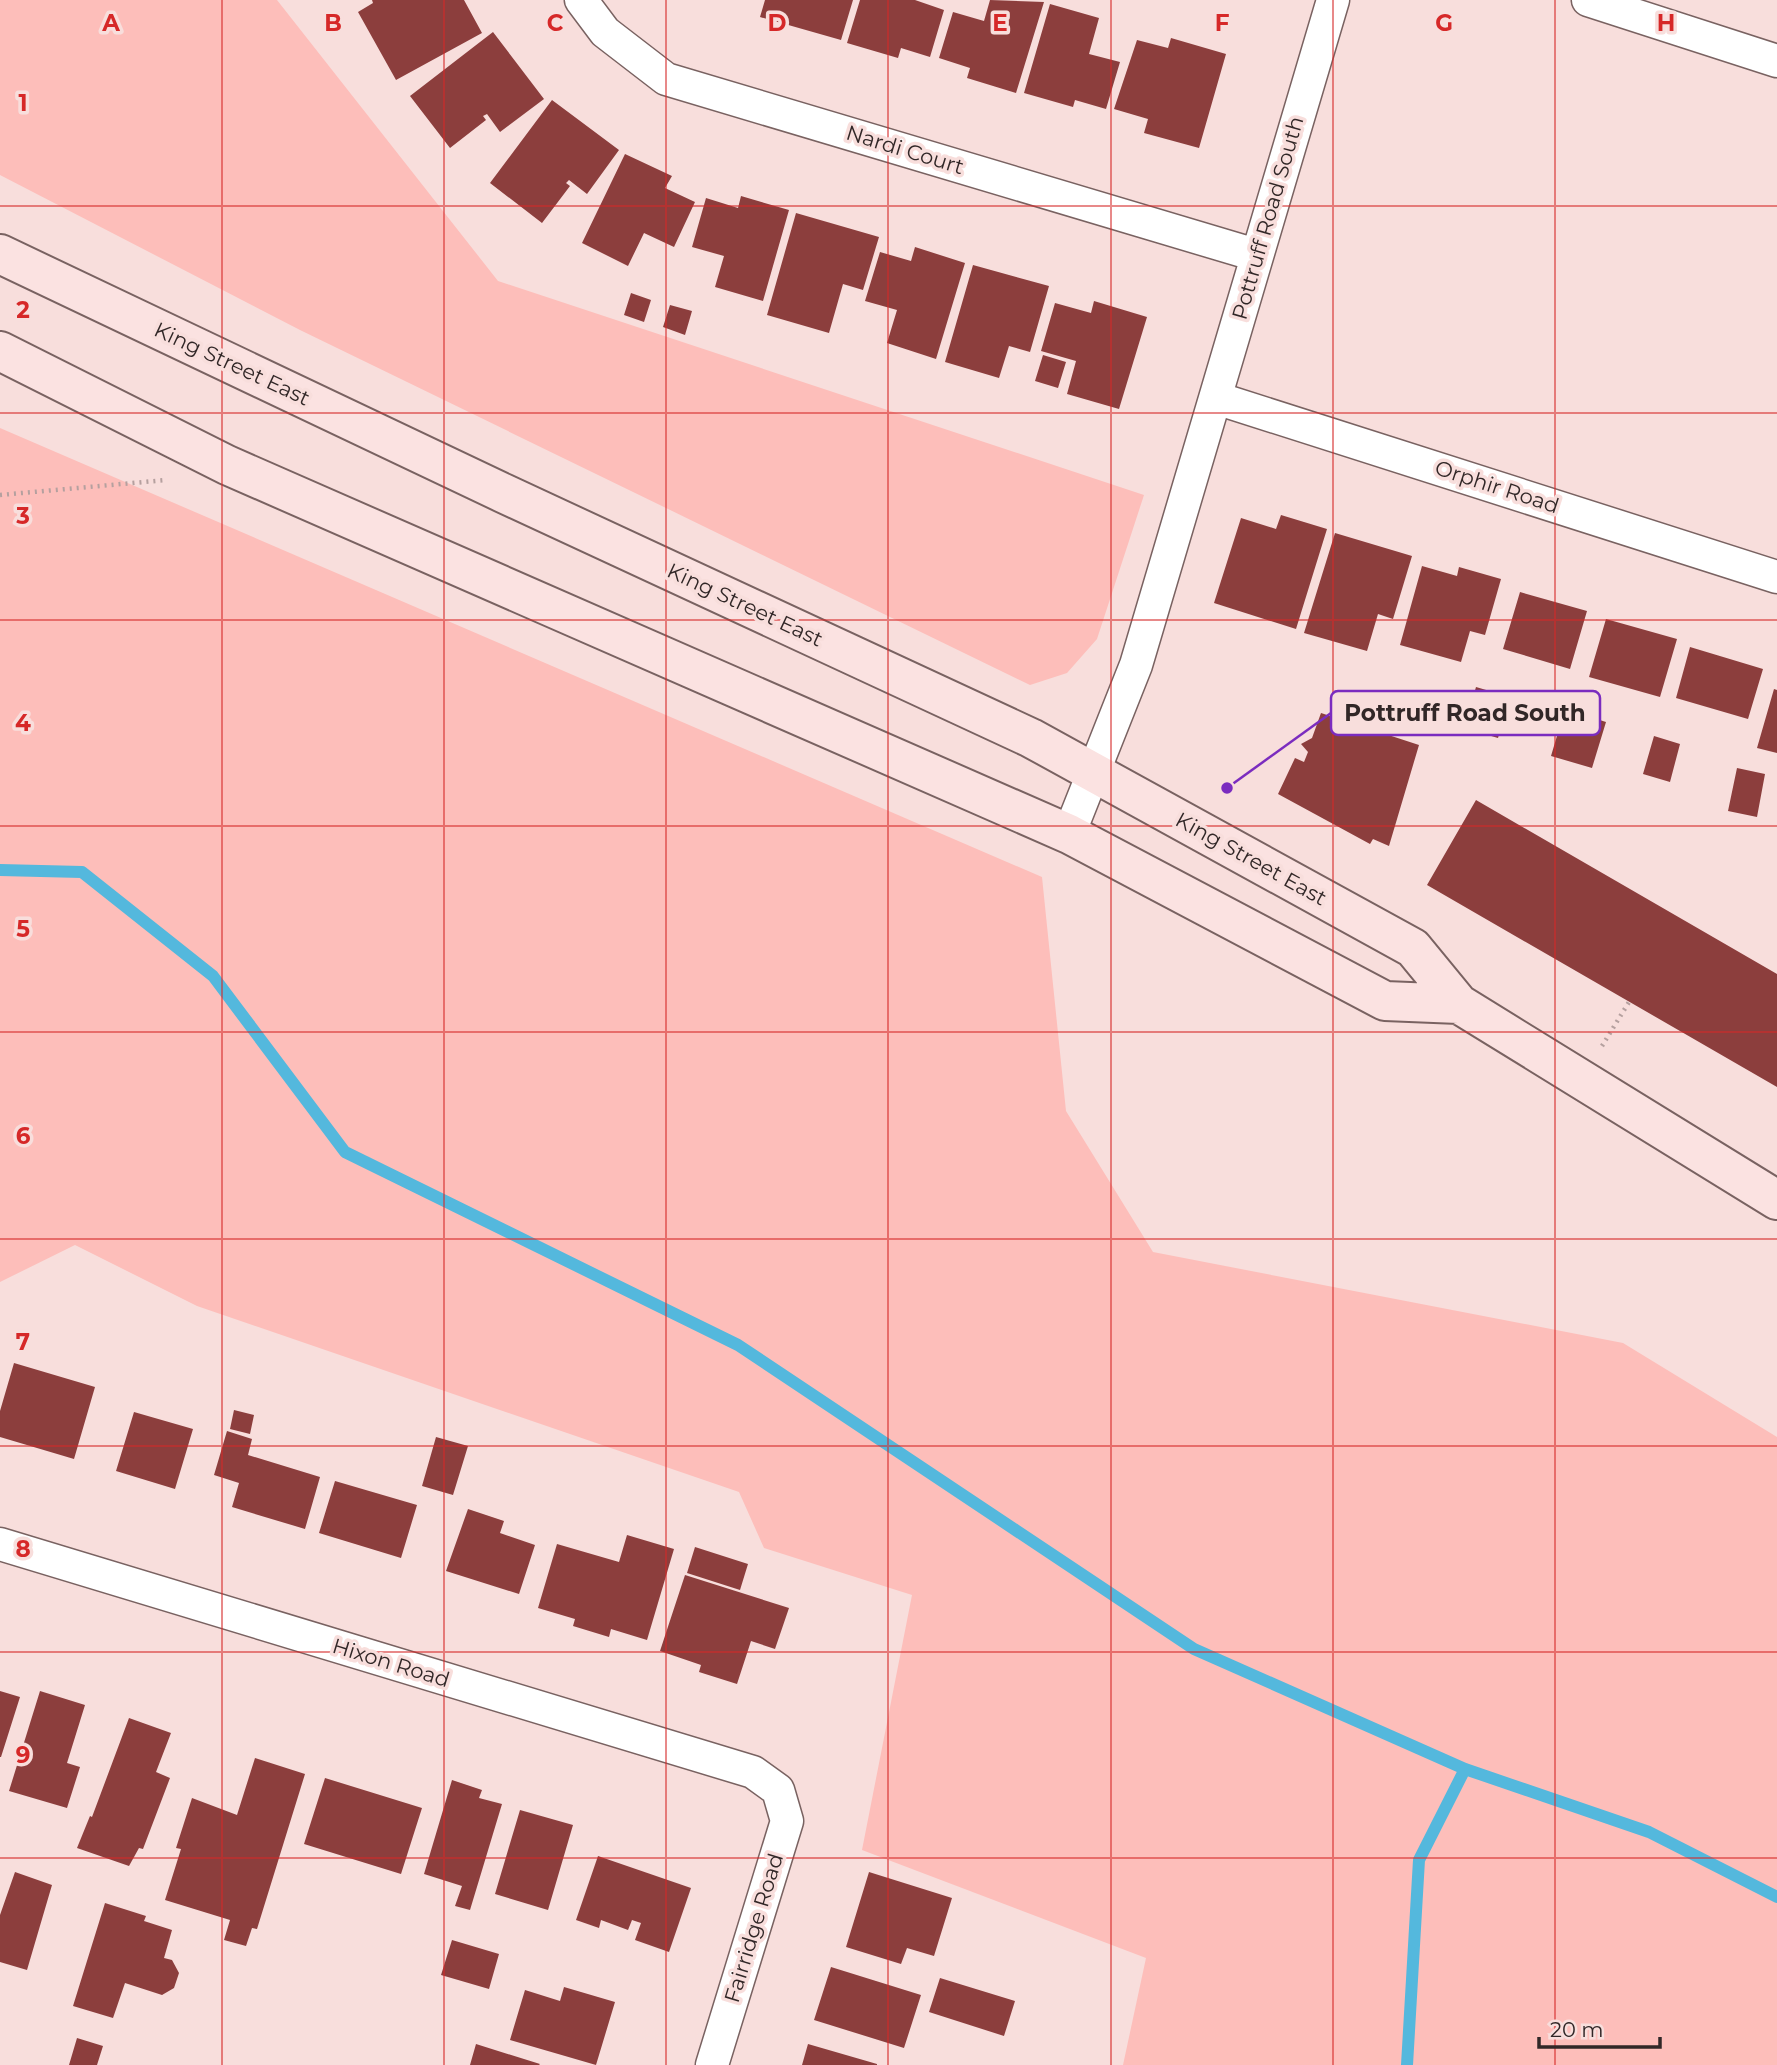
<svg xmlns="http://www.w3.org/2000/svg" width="1777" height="2065" font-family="Montserrat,sans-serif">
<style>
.green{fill:#fdbeba}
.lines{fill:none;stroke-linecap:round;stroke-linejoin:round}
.stream{stroke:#54b8dd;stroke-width:12}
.building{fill:#8c3e3d}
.minor-casing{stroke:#796261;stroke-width:35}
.secondary-casing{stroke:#796261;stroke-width:42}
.path{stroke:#b5a09f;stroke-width:4.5;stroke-dasharray:2 5;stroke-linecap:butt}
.minor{stroke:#fff;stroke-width:32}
.secondary{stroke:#fbe2e1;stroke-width:38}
.grid{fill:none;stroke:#d62828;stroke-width:2;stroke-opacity:0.55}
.labels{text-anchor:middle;stroke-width:7;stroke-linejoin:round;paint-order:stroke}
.street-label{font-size:21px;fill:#312727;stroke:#f8dedc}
.grid-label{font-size:23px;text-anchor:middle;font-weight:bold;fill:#d62828;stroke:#f8dedc;stroke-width:7;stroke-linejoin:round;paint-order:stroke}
.leader{fill:none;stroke:#7b2cbf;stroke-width:2.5}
.callout-dot{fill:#7b2cbf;stroke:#f8dedc;stroke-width:2.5}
.callout{fill:#f8dedc;stroke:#7b2cbf;stroke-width:2.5}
.callout-label{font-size:23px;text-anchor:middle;font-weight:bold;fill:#312727}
</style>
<rect width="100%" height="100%" fill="#f8dedc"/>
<path class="green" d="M0 0H277L498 281 1144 495 1097 639 1067 673 1030 685 300 330 0 175Z
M0 428 1042 877 1066 1111 1153 1252 1623 1343 1777 1437V2065H1123L1146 1958 862 1850 912 1595 764 1548 739 1492 197 1306 75 1245 0 1282Z"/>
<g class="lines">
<path class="stream" d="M0 870 82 872 213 976 345 1152 738 1345 1194 1649 1465 1769 1649 1832 1777 1897
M1407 2065 1419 1860 1465 1769"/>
</g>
<path class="building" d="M372 0H464L482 33 396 80 358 12 373 3Z
M765 0H853L841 40 760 17Z
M860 0H915L944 10 930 57 901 48 898 58 847 43Z
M990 0 1044 2 1016 93 967 78 970 68 939 58 953 12 984 21Z
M1050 4 1099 18 1089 54 1120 62 1106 109 1075 100 1073 107 1024 93Z
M493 32 544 99 500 132 487 114 483 116 486 120 450 148 410 96Z
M1171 38 1226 54 1199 148 1144 133 1148 119 1114 109 1137 40 1168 48Z
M552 100 619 150 587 194 569 180 566 183 570 186 542 223 490 183Z
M625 154 672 176 665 188 695 202 674 247 644 233 628 266 582 243Z
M741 196 789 210 763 301 715 287 724 256 692 247 706 198 738 208Z
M796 213 879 237 863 290 843 284 829 333 767 315Z
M915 247 965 263 936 359 887 343 897 310 865 301 880 252 911 261Z
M973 265 1049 286 1030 352 1009 346 999 378 945 362Z
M631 293 651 300 644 322 624 315Z
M1094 301 1147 317 1119 409 1067 394 1076 361 1041 351 1055 303 1091 313Z
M670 305 692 311 685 335 663 327Z
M1043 355 1066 362 1058 388 1035 381Z
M1281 515 1327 529 1296 629 1214 603 1241 518 1276 529Z
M1335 533 1412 556 1393 619 1378 614 1367 651 1304 633Z
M1422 566 1457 576 1459 567 1501 579 1485 635 1470 631 1461 662 1400 645Z
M1520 592 1587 611 1570 669 1503 649Z
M1606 619 1677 639 1660 697 1589 677Z
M1690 647 1763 669 1748 719 1676 698Z
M1476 687 1510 697 1498 738 1464 728Z
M1774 689 1777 690V753L1757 748Z
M1565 709 1606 722 1592 768 1551 756Z
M1321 713 1419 745 1389 846 1373 839 1370 844 1278 794 1295 758 1304 762 1308 752 1301 744 1312 738Z
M1654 736 1680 744 1670 782 1643 774Z
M1737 768 1765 774 1757 817 1728 811Z
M1476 800 1777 974V1087L1427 885Z
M14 1363 95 1387 74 1459 0 1437V1411Z
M234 1410 254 1415 250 1434 230 1429Z
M134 1412 193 1429 175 1489 116 1471Z
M227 1431 252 1439 248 1455 320 1477 305 1529 232 1507 239 1483 214 1475Z
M436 1437 468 1446 453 1495 422 1486Z
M335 1481 417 1505 401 1558 319 1533Z
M468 1509 504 1521 500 1533 535 1545 519 1594 446 1571Z
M627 1535 674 1549 647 1640 611 1629 609 1637 573 1626 575 1619 538 1608 557 1544 619 1562Z
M695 1547 748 1564 740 1590 687 1573Z
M685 1575 789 1608 775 1649 751 1641 737 1684 699 1672 701 1665 660 1651Z
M0 1691 20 1697 1 1757H0Z
M40 1691 85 1705 67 1763 80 1767 67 1808 9 1791Z
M129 1718 171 1733 156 1772 170 1778 143 1849 139 1848 129 1866 77 1848 90 1816 92 1817Z
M255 1758 305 1774 257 1929 252 1928 246 1946 224 1940 230 1920 165 1900 181 1849 176 1848 192 1798 237 1815Z
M325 1778 422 1808 401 1874 304 1844Z
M452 1780 482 1790 479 1798 502 1804 470 1910 455 1906 462 1886 424 1874Z
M520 1810 573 1825 548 1910 495 1894Z
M598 1856 691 1888 669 1952 635 1940 641 1923 632 1920 628 1930 601 1920 599 1928 576 1920Z
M15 1872 52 1885 27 1970 0 1962V1915Z
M869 1872 952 1898 934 1956 907 1948 901 1964 846 1947Z
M105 1903 146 1916 144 1921 172 1930 164 1958 172 1960 179 1973 174 1988 162 1995 125 1983 113 2018 73 2006Z
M452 1940 499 1954 489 1989 441 1975Z
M831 1967 921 1995 904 2048 814 2020Z
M940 1978 1015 2001 1004 2036 929 2012Z
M564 1987 615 2002 596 2065 510 2040 525 1990 560 2001Z
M77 2038 103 2046 97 2065H69Z
M476 2044 540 2064 539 2065H470Z
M808 2044 877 2064V2065H802Z"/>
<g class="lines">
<g class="minor-casing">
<path id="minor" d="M581 0 605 32 666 79 1256 255
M1588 0 1777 61
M1216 398 1777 577
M1069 834 1136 665 1333 0
M0 1544 753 1772 778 1790 787 1821 712 2065"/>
</g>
<g class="secondary-casing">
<path id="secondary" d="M0 254 503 493 1031 738 1413 948 1459 1004 1777 1200
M0 351 227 465 1069 834 1385 1001 1459 1004"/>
</g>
<path class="path" d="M0 495 166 480
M1602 1046 1629 1002"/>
<use href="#minor" class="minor"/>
<use href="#secondary" class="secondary"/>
</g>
<path class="grid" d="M222 0V2065M444 0V2065M666 0V2065M888 0V2065M1111 0V2065M1333 0V2065M1555 0V2065M0 206H1777M0 413H1777M0 620H1777M0 826H1777M0 1032H1777M0 1239H1777M0 1446H1777M0 1652H1777M0 1858H1777"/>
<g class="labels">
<g class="street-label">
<text transform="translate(905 150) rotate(17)" y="7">Nardi Court</text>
<text transform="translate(1268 218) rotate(-74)" y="7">Pottruff Road South</text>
<text transform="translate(232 364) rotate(25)" y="7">King Street East</text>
<text transform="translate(1497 487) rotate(18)" y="7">Orphir Road</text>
<text transform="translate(745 605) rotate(25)" y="7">King Street East</text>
<text transform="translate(1251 859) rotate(29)" y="7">King Street East</text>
<text transform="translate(391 1663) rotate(17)" y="7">Hixon Road</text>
<text transform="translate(754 1928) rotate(-73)" y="7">Fairridge Road</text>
</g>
</g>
<g class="grid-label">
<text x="111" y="31">A</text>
<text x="333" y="31">B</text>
<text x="555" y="31">C</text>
<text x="777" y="31">D</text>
<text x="1000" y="31">E</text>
<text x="1222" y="31">F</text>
<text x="1444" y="31">G</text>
<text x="1666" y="31">H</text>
<text x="23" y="111">1</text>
<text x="23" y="318">2</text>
<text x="23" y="524">3</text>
<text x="23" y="731">4</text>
<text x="23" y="937">5</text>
<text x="23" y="1144">6</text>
<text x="23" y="1350">7</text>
<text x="23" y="1557">8</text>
<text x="23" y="1763">9</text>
</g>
<path class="leader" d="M1227 788L1331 713"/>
<circle class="callout-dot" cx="1227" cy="788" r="7"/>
<rect class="callout" x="1331" y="691" width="269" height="44" rx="7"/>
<g class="callout-label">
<text x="1465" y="721">Pottruff Road South</text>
</g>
<path d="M1539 2037v10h121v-10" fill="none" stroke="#312727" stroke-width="3.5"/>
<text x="1550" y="2037" font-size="21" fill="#312727" stroke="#f8dedc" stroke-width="5" paint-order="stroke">20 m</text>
</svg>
